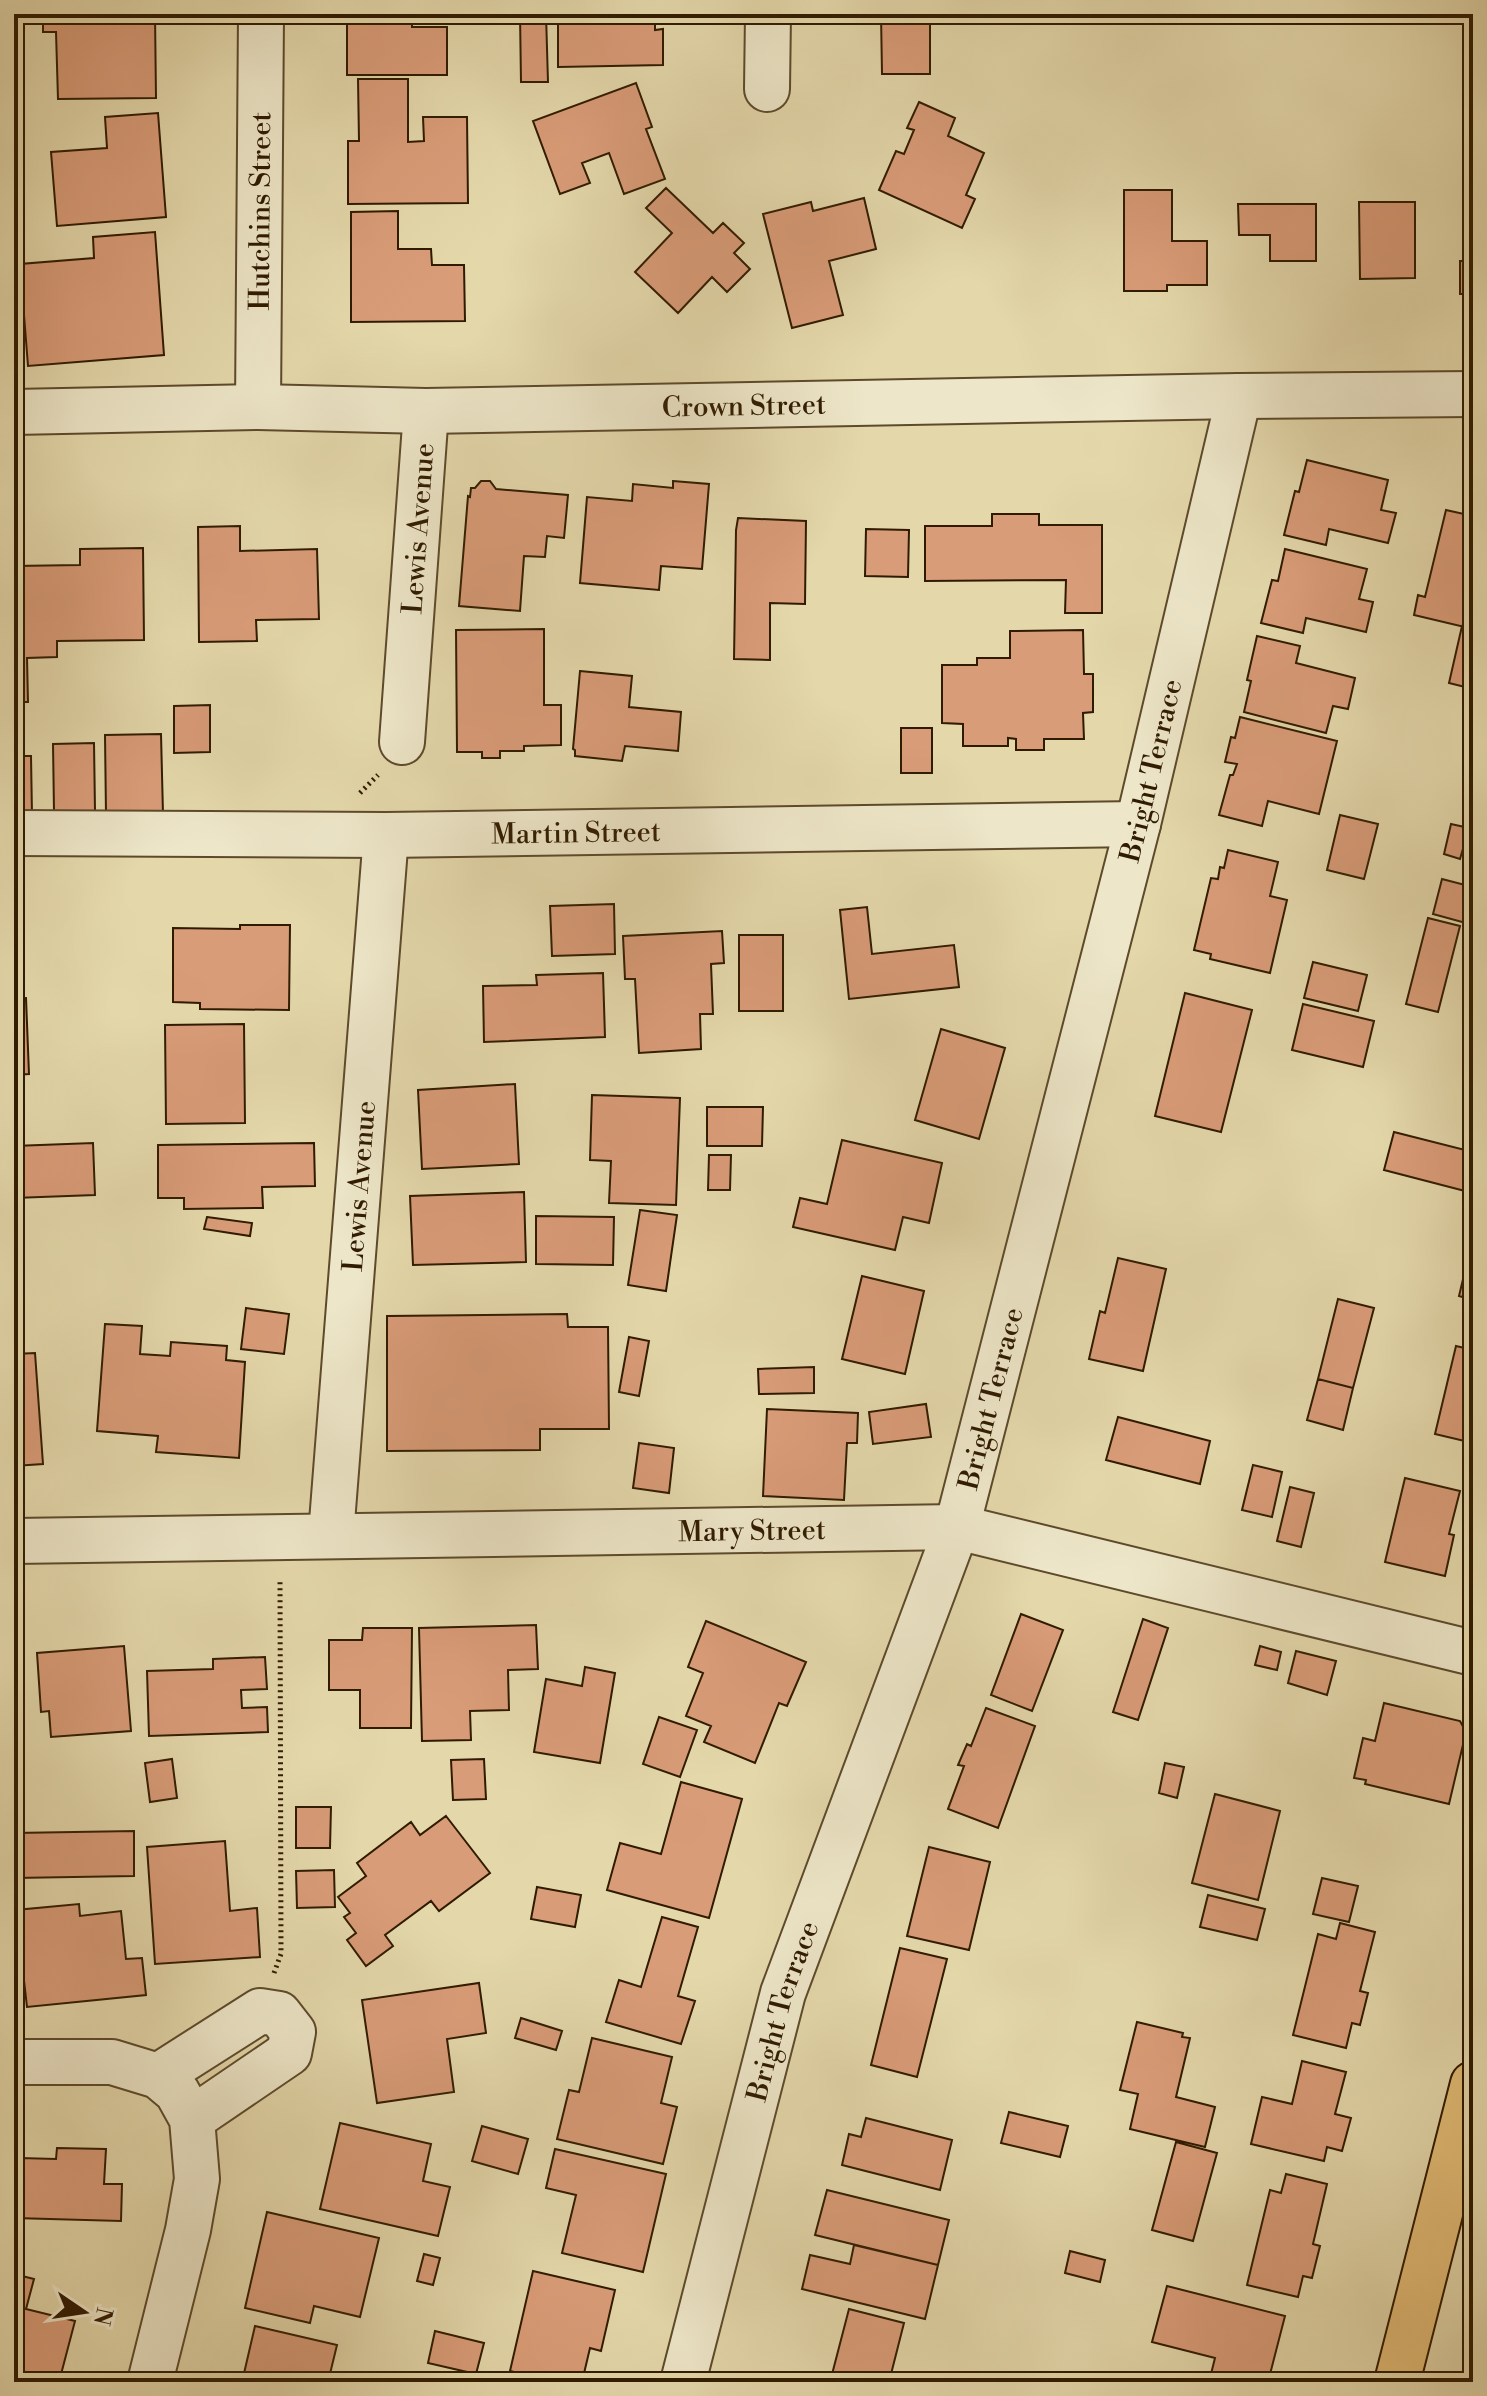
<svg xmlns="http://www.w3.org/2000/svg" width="1487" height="2396" font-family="'Libre Bodoni',serif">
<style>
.building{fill:#d99c78;stroke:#301b00;stroke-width:2}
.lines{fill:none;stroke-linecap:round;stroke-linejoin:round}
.minor-casing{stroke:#5d4a2b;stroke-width:48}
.major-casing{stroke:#301b00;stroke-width:48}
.path{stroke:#301b00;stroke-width:5;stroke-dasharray:2 4;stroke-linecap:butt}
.minor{stroke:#ede6c8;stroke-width:44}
.major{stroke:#e2bc76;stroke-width:44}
.labels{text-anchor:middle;stroke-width:8;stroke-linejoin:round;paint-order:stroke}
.street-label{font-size:28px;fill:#301b00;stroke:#ede6c8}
</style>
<rect width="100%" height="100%" fill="#e4d8ab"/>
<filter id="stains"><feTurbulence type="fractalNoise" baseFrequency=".0025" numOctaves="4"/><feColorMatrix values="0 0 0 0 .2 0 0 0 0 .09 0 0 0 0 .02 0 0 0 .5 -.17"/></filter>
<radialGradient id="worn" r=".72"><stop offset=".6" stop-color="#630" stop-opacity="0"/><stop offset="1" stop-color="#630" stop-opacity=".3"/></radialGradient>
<path class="building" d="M43 14H155L156 98 58 99 56 32H43Z
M347 14H412V27H447V75H347Z
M520 14H546L548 82H521Z
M558 14H655V30L663 29V65L558 67Z
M881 14H994V20H930V74H882Z
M358 79H408V142L424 141 423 117H467L468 203 348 204V141H359Z
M636 83 652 127 646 129 665 179 624 194 609 153 582 163 590 183 560 194 533 121Z
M919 102 955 118 948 136 984 153 966 195 975 199 962 228 879 190 896 151 904 154 914 130 907 128Z
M158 113 166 217 57 226 51 152 107 148 105 117Z
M666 188 713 233 723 223 744 243 734 253 750 269 727 292 712 277 678 313 635 272 672 233 646 208Z
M1124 190H1172V241H1207V285H1167V291H1124Z
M864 198 876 249 829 261 843 315 792 328 763 214 811 202 813 211Z
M1359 202H1415V278L1360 279Z
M1238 204H1316V261H1270V235H1239Z
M398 211V249H431L432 265H464L465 321 351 322V212Z
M155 232 164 355 28 366 20 264 94 258 93 237Z
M1460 261H1473V294H1460Z
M1307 460 1388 480 1381 510 1396 513 1388 543 1329 529 1326 545 1284 535 1295 491 1299 492Z
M481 481H490L496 489 568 495 564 538 547 536 545 557 524 556 520 611 459 606 468 496 470 497 471 488H475Z
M673 481 709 484 702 569 661 566 659 590 580 583 587 497 632 501 633 484 673 488Z
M1446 510 1473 516V629L1414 615 1418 595 1425 597Z
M992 514H1039V525H1102V613H1065L1066 580 925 581V526H992Z
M738 518 806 521 805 604 770 603V660L734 659 736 530Z
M240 526V551L317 549 319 619 256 620 257 641 199 642 198 527Z
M866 529 909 530 908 577 865 576Z
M143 548 144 640 57 641V657L27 658 28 702H14V566L80 565V549Z
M1285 549 1367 569 1359 599 1373 602 1366 632 1306 618 1303 633 1261 623 1272 580 1278 581Z
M1462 626 1473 629V689L1449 683Z
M544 629V705H561V745L524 746V751H500V758H482V752H457L456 630Z
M1083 630 1084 674H1093V712L1083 713 1084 739H1044V750H1016V739L1008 738V746H963V724L942 723V665H977V658H1010V631Z
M1257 636 1300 646 1296 663 1355 678 1348 709 1333 706 1326 733 1244 712 1251 681 1247 680Z
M580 671 632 676 629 707 681 712 678 751 625 746 622 761 575 756V750L573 749Z
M210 705V752L174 753V706Z
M1240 717 1337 741 1319 814 1268 801 1262 826 1219 815 1230 775H1233L1237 764 1225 762 1231 737 1235 738Z
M901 728H932V773H901Z
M161 734 163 814 106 815 105 735Z
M94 743 95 811H54L53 744Z
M14 756H31L32 815H14Z
M1340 815 1378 824 1364 879 1327 870Z
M1451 824 1469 828 1460 859 1444 854Z
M1228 850 1278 862 1270 896 1287 900 1270 973 1210 959 1211 954 1194 950 1211 878 1218 879 1220 867 1224 868Z
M1442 879 1473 887V925L1433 914Z
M614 904 615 954 552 956 550 906Z
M867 907 872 954 954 945 959 987 849 999 840 910Z
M1428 918 1460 926 1438 1012 1406 1004Z
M240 925H290L289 1010 200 1009V1003L173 1002V928L240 929Z
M722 931 724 963 711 964 713 1014H700L701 1049 639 1053 635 979H625L623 936Z
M739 935H783V1011H739Z
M1313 962 1367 975 1358 1011 1304 998Z
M603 973 605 1037 484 1042 483 986 537 985 536 975Z
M1185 993 1252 1010 1221 1132 1155 1116Z
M26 998 29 1074 14 1075V999Z
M1303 1004 1374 1021 1363 1067 1292 1050Z
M244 1024 245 1123 166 1124 165 1025Z
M941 1029 1005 1048 979 1139 915 1120Z
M515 1084 519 1164 422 1169 418 1090Z
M592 1095 680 1098 676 1205 609 1203 611 1161 590 1160Z
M707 1107H763L762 1146H707Z
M1394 1132 1473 1152V1162L1465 1191 1384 1170Z
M842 1140 942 1163 929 1223 903 1217 895 1250 793 1227 800 1198 827 1204Z
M93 1143 95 1195 14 1198V1146Z
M314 1143 315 1186 262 1187 263 1208 184 1209V1198H158V1145Z
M709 1155H731L730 1190H708Z
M524 1192 526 1262 413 1265 410 1196Z
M640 1210 677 1215 666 1291 628 1285Z
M536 1216 614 1217 613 1265 536 1264Z
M207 1217 252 1223 250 1236 204 1229Z
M1473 1237V1300L1459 1296Z
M1118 1258 1166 1269 1143 1371 1089 1359 1100 1311 1105 1313Z
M862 1276 924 1291 905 1374 842 1359Z
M1338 1299 1374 1308 1353 1388 1318 1379Z
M246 1308 289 1314 284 1354 241 1349Z
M567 1314 568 1327H608L609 1429H540V1450L387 1451V1316Z
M105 1324 142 1326 140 1354 170 1356 171 1342 227 1346 226 1360 245 1362 239 1458 156 1452 158 1436 97 1431Z
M629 1337 649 1341 639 1396 619 1392Z
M1456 1346 1473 1350V1443L1435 1434Z
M35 1353 43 1464 14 1466V1354Z
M814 1367V1393L759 1394 758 1369Z
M1318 1379 1353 1388 1343 1430 1307 1420Z
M926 1404 931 1437 873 1444 869 1412Z
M767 1409 858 1413 857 1443H847L844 1500 763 1496Z
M1118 1417 1210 1441 1200 1484 1106 1460Z
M639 1443 674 1448 669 1493 633 1488Z
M1253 1465 1282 1472 1272 1517 1242 1510Z
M1405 1478 1460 1491 1449 1534 1454 1535 1445 1576 1385 1562Z
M1290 1487 1314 1493 1301 1547 1277 1541Z
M1021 1614 1063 1630 1032 1711 991 1695Z
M1143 1619 1168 1628 1138 1720 1113 1712Z
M706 1621 806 1662 787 1706 779 1703 755 1763 704 1742 711 1726 686 1716 703 1673 688 1667Z
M536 1625 538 1669 508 1670 509 1710 470 1711 471 1740 422 1741 419 1628Z
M363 1628H412L411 1728H360V1690H329V1640H362Z
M124 1646 131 1731 51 1737 49 1711 41 1712 37 1653Z
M1260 1646 1281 1652 1277 1670 1255 1665Z
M1296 1651 1336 1661 1327 1695 1288 1683Z
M265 1657 267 1689 241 1690 242 1708 267 1707 268 1732 149 1736 147 1671 213 1669V1659Z
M585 1667 615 1673 600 1763 534 1752 546 1679 582 1686Z
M1384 1703 1460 1721 1466 1732 1449 1804 1365 1784 1366 1780 1354 1778 1363 1738 1375 1741Z
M986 1708 1035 1726 998 1828 948 1809 964 1766 958 1765 967 1744 971 1746Z
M659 1717 697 1730 680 1777 643 1764Z
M172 1759 177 1798 150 1802 145 1763Z
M484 1759 486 1799 453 1800 451 1760Z
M1165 1763 1184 1767 1177 1798 1159 1793Z
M681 1782 742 1799 709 1918 607 1890 620 1843 661 1854Z
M1215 1794 1280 1811 1258 1900 1192 1883Z
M296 1807H331L330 1848H296Z
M446 1816 490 1873 439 1911 431 1901 385 1935 393 1946 366 1966 347 1940 356 1933 344 1917 350 1913 338 1897 366 1876 357 1863 411 1822 420 1835Z
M134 1831V1876L14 1878V1833Z
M225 1841 230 1911 257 1908 260 1957 155 1964 147 1847Z
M929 1847 990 1862 969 1950 907 1936Z
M334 1870 335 1907 297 1908 296 1871Z
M1322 1878 1358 1886 1349 1922 1313 1914Z
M537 1887 581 1895 575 1927 531 1919Z
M1208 1895 1265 1909 1257 1940 1200 1927Z
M79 1904 80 1916 121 1911 126 1959 142 1958 146 1995 27 2007 16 1910Z
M662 1917 698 1927 678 1996 695 2001 681 2044 606 2022 619 1980 641 1987Z
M1340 1923 1375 1932 1360 1991 1368 1993 1360 2025 1352 2023 1346 2048 1293 2035 1318 1934 1336 1939Z
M900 1948 947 1959 917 2077 871 2065Z
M479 1983 486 2033 447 2039 454 2092 377 2103 362 2000Z
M521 2018 562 2031 556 2050 515 2038Z
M1137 2022 1183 2033 1182 2037 1190 2038 1176 2097 1215 2107 1205 2147 1130 2129 1138 2094 1120 2090Z
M592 2038 672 2057 661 2103 677 2107 663 2164 557 2139 569 2090 579 2092Z
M1302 2061 1346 2072 1335 2114 1351 2118 1342 2151 1327 2147 1324 2161 1251 2144 1262 2097 1292 2104Z
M1009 2112 1068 2126 1060 2157 1001 2143Z
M866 2118 952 2140 940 2190 842 2165 849 2134 861 2137Z
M340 2123 431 2144 423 2181 450 2187 438 2236 320 2209Z
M482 2126 528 2139 518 2174 472 2161Z
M1176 2142 1217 2153 1193 2241 1152 2230Z
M57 2148 106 2149 104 2184H122L121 2221 14 2218V2170H20V2158L56 2159Z
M555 2149 666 2174 643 2272 562 2253 576 2195 546 2188Z
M1286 2174 1327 2184 1313 2244 1320 2246 1312 2278 1303 2276 1298 2297 1247 2285 1270 2190 1281 2193Z
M827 2190 949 2220 938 2265 815 2235Z
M267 2212 379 2238 360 2317 314 2306 310 2323 245 2308Z
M854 2245 938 2265 925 2319 802 2289 810 2255 850 2264Z
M1070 2251 1105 2260 1100 2282 1065 2273Z
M424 2254 440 2258 433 2285 417 2281Z
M533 2271 615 2290 601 2351 590 2348 582 2382H557L510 2371Z
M14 2274 34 2279 26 2309 75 2321 59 2382 14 2371Z
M1167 2286 1285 2316 1268 2382H1209L1215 2358 1152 2342Z
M849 2309 904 2323 889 2382H830Z
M255 2326 337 2345 328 2382H242Z
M435 2331 484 2343 476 2374 428 2363Z"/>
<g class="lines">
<g class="minor-casing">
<g id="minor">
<path d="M767 89 768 14"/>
<path id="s1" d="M258 407 261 14"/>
<path id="s2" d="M14 412 258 407 426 411 1239 396 1473 394"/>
<path id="s3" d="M402 742 426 411"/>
<path id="s4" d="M14 833 386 835 1138 824"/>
<path id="s5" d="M331 1535 386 835"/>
<path id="s6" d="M14 1541 957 1527 1473 1653"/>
<path d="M14 2062H112L158 2076 177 2092 192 2119 197 2179 188 2230 150 2382"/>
<path d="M158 2076 260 2011 279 2014 293 2032 289 2053 192 2119"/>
<path id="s7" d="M683 2382 783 1993 957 1527 1138 824 1239 396"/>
</g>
</g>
<g class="major-casing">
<path id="major" d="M1397 2382 1473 2084"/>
</g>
<path class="path" d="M360 793 378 775
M274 1973 281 1954 280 1580"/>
<use href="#minor" class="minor"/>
<use href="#major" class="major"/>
</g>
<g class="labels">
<g class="street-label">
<text dy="10" stroke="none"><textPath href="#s1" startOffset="196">Hutchins Street</textPath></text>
<text dy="10" stroke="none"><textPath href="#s2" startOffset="730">Crown Street</textPath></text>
<text dy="10" stroke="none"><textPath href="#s3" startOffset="214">Lewis Avenue</textPath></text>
<text dy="10" stroke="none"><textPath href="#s7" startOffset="1680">Bright Terrace</textPath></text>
<text dy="10" stroke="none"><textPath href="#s4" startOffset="562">Martin Street</textPath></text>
<text dy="10" stroke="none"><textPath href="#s5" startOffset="350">Lewis Avenue</textPath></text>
<text dy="10" stroke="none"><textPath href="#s7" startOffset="1032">Bright Terrace</textPath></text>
<text dy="10" stroke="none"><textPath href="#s6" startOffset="738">Mary Street</textPath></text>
<text dy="10" stroke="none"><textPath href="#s7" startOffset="384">Bright Terrace</textPath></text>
</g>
</g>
<rect width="1487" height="2396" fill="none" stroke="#e4d8ab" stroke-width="48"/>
<rect x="16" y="16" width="1455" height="2364" fill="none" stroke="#301b00" stroke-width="4"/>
<rect x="24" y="24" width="1439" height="2348" fill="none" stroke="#301b00" stroke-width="2"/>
<g transform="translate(84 2312) rotate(103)" stroke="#ede6c8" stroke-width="6" paint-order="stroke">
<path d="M0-6L14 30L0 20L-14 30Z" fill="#301b00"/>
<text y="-12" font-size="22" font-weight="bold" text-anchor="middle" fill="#301b00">N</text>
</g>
<rect width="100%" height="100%" filter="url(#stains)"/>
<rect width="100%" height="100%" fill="url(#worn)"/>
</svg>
